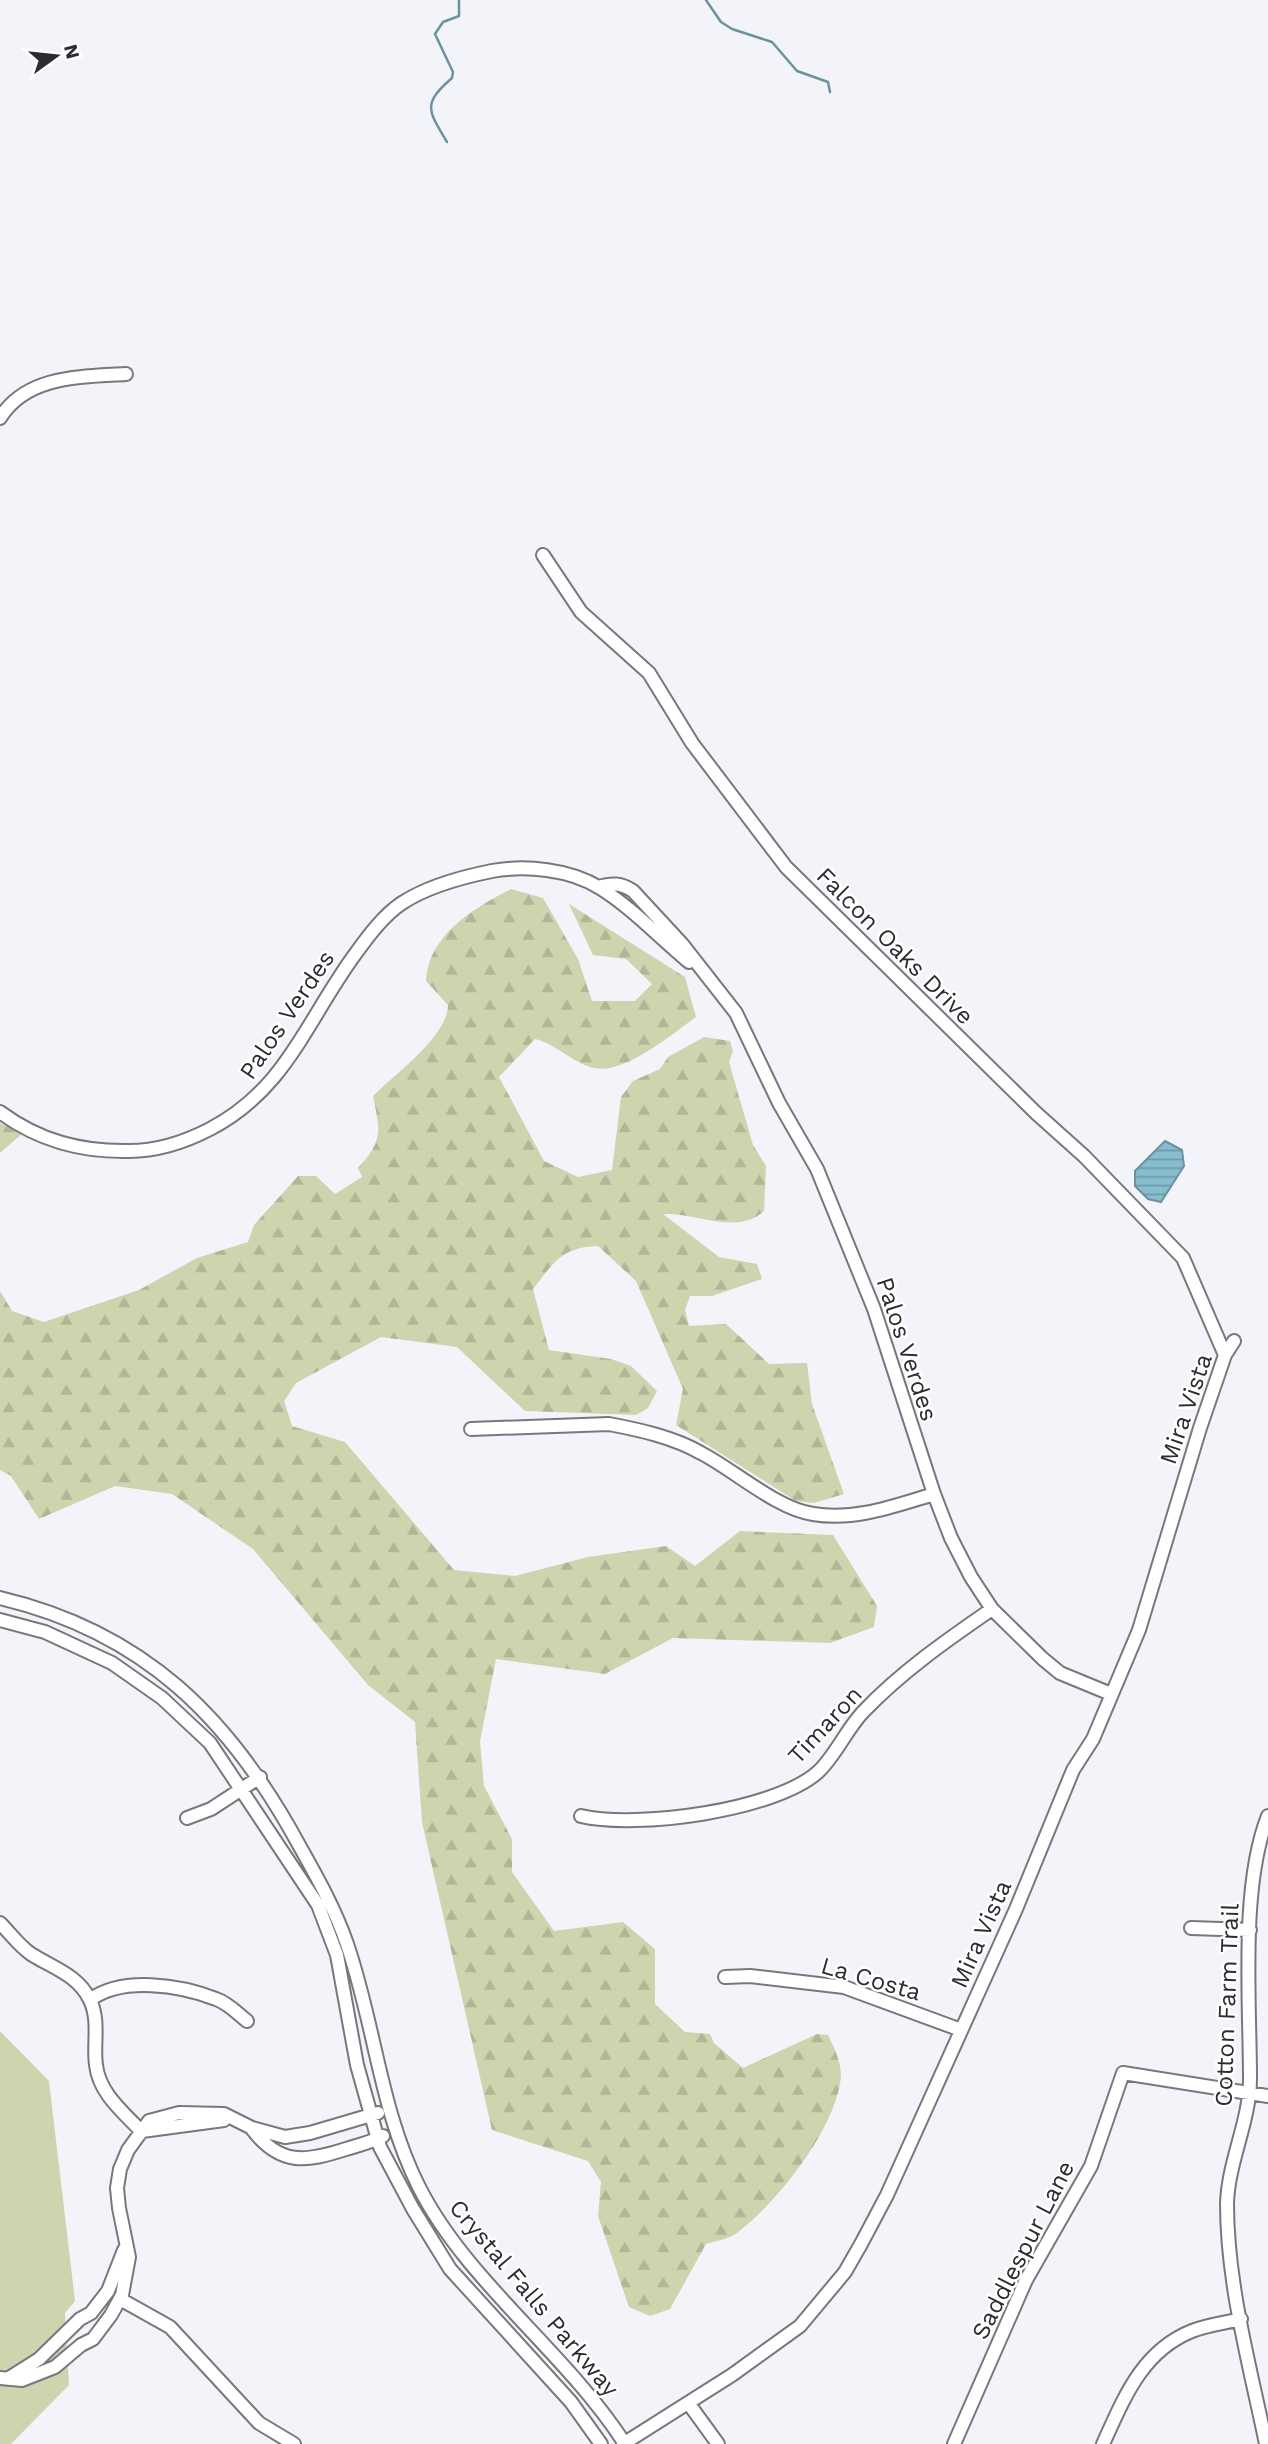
<svg xmlns="http://www.w3.org/2000/svg" width="1268" height="2444" font-family="'Work Sans',sans-serif">
<style>
.grass{fill:#ced4ae}
.forest{fill:url(#forest-firs)}
.water{fill:url(#water-rules);stroke:#6b929f;stroke-width:2}
.lines{fill:none;stroke-linecap:round;stroke-linejoin:round}
.stream{stroke:#6b929f;stroke-width:2.5}
.minor-casing{stroke:#76787d;stroke-width:16}
.minor{stroke:#fff;stroke-width:12}
.labels{text-anchor:middle;stroke-width:5;stroke-linejoin:round;paint-order:stroke}
.street-label{font-size:24px;fill:#2b2c2e;stroke:#fff}
</style>
<defs>
<pattern id="forest-firs" width="22" height="20" patternUnits="userSpaceOnUse" patternTransform="scale(1.75)"><rect width="22" height="20" fill="#ced4ae"/><path d="M5 1l3.5 6h-7zM16 11l3.5 6h-7z" fill="#b1b696"/></pattern>
<pattern id="water-rules" width="6" height="5" patternUnits="userSpaceOnUse" patternTransform="scale(1.75)"><rect width="6" height="5" fill="#87bdcf"/><path d="M0 2.5h6" fill="none" stroke="#6f9aa8"/></pattern>
</defs>
<rect width="100%" height="100%" fill="#f2f4fa"/>
<path class="grass" d="M0 2031 49 2081 75 2301 65 2313 69 2385 11 2444H0Z"/>
<path class="forest" d="M511 889 543 898 578 959 592 1001H635L652 984 626 959 593 955 569 904 685 977 696 1017C672 1034 624 1075 594 1068 572 1063 557 1044 535 1039L499 1077 544 1161 578 1177 612 1170 621 1097 633 1081 660 1069 668 1057 704 1037 730 1041 733 1051 729 1062 753 1145 766 1166 764 1211C737 1236 695 1212 663 1214L719 1257 757 1264 762 1279 712 1296H690L685 1310 689 1326 726 1324 769 1364 807 1363 812 1404 844 1494 814 1503 796 1501 676 1425 683 1389 636 1281 598 1246C561 1247 554 1263 533 1289L549 1350 611 1359 631 1366 657 1391 648 1408 636 1415 525 1411 457 1347 381 1337 296 1383 284 1401 292 1426 345 1442 454 1570 515 1576 588 1557 666 1546 695 1566 740 1531 833 1535 877 1606 874 1627 830 1643 673 1638 605 1674 496 1659 480 1741 484 1786 512 1839V1872L554 1931 623 1922 655 1949V2004L685 2032 710 2034 714 2043 743 2068 817 2034 828 2035C834 2047 841 2062 841 2076 837 2127 777 2203 737 2233 729 2239 716 2241 706 2244L670 2309 650 2316 629 2307 598 2216 601 2182 588 2161 492 2130 422 1822 415 1722 368 1685 253 1549 172 1494 115 1486 39 1519 11 1476 0 1470V1291L12 1311 44 1322 139 1290 197 1258 248 1242 254 1225 298 1176H316L335 1194 362 1177 358 1168C384 1140 380 1131 373 1096 395 1074 448 1036 448 1005L426 981C428 935 474 908 511 889Z
M0 1123 23 1133 0 1153Z"/>
<path class="water" d="M1165 1141 1182 1150 1184 1166 1161 1202 1148 1199 1135 1186V1171Z"/>
<g class="lines">
<path class="stream" d="M706 0 721 22 732 29 772 42 797 71 828 82 830 92
M447 142C428 110 422 104 452 78L453 72 435 34 443 22 459 16V0"/>
<g class="minor-casing">
<path id="minor" d="M0 418C27 375 81 377 126 374
M543 555 581 612 649 673 692 743 786 867 1036 1113 1084 1156 1183 1258 1225 1355
M598 887C612 883 621 883 633 891L682 944 736 1013 779 1103 817 1169 874 1309 934 1494 951 1538 971 1577 992 1609 1043 1659 1060 1673 1111 1694
M0 1112C39 1141 81 1152 129 1151 157 1151 185 1142 210 1129 287 1089 307 1019 356 953 369 935 384 915 402 903 428 886 462 877 492 871 525 865 570 869 600 888 631 907 660 938 689 962
M471 1429 609 1424C640 1430 673 1437 701 1453 734 1470 777 1509 813 1514 855 1521 894 1506 934 1494
M0 1598C144 1632 230 1718 299 1845 317 1877 335 1909 347 1944 375 2025 380 2110 419 2187 467 2282 566 2352 625 2444
M0 1620 45 1632 112 1663 162 1698 210 1743 318 1905 337 1955 357 2065 380 2147 413 2209 450 2269 571 2402 601 2444
M581 1816C636 1829 774 1811 818 1772 836 1755 846 1730 863 1712 901 1672 947 1640 992 1609
M187 1818 211 1809 260 1777
M0 1923C10 1933 19 1946 31 1954 53 1968 78 1975 90 2000 100 2021 93 2044 96 2065 99 2093 123 2112 141 2131
M1191 1928 1250 1930
M725 1977 750 1976 844 1987 961 2030
M90 2000C122 1976 180 1985 216 1999 228 2003 237 2013 247 2021
M252 2129C280 2166 306 2162 346 2149 359 2145 372 2142 383 2136
M142 2131 224 2120
M120 2299 170 2327 259 2423 294 2444
M0 2378 22 2380 55 2367 81 2345 93 2339 111 2315 122 2295 129 2257 119 2208 117 2188 120 2169 128 2150 149 2121 179 2113 224 2114 252 2128 285 2137 310 2133 378 2113
M9 2378 39 2359 80 2319 91 2313 108 2291 124 2250
M689 2404 718 2444
M623 2444 732 2375 800 2326 845 2272 861 2244 887 2195 1016 1909 1073 1770 1093 1739 1139 1630 1200 1428 1225 1355 1234 1341
M954 2444 1026 2280 1091 2166 1123 2073 1268 2096
M1103 2444C1124 2398 1142 2351 1192 2331 1207 2325 1225 2323 1241 2319
M1266 2444C1250 2366 1227 2284 1227 2204 1228 2162 1250 2121 1250 2079 1250 2002 1240 1887 1268 1816"/>
</g>
<use href="#minor" class="minor"/>
</g>
<g class="labels">
<g class="street-label">
<text transform="translate(895 946) rotate(45)" y="8">Falcon Oaks Drive</text>
<text transform="translate(287 1015) rotate(-56)" y="8">Palos Verdes</text>
<text transform="translate(907 1349) rotate(72)" y="8">Palos Verdes</text>
<text transform="translate(1186 1409) rotate(-71)" y="8">Mira Vista</text>
<text transform="translate(825 1725) rotate(-47)" y="8">Timaron</text>
<text transform="translate(981 1934) rotate(-66)" y="8">Mira Vista</text>
<text transform="translate(871 1979) rotate(16)" y="8">La Costa</text>
<text transform="translate(1227 2005) rotate(-88)" y="8">Cotton Farm Trail</text>
<text transform="translate(1023 2250) rotate(-63)" y="8">Saddlespur Lane</text>
<text transform="translate(534 2298) rotate(50)" y="8">Crystal Falls Parkway</text>
</g>
</g>
<g transform="translate(56 56) rotate(75)" stroke="#ffffff" stroke-width="5" paint-order="stroke">
<path d="M0-5L12 26L0 18L-12 26Z" fill="#2b2c2e"/>
<text y="-10" font-size="19" font-weight="bold" text-anchor="middle" fill="#2b2c2e">N</text>
</g>
</svg>
